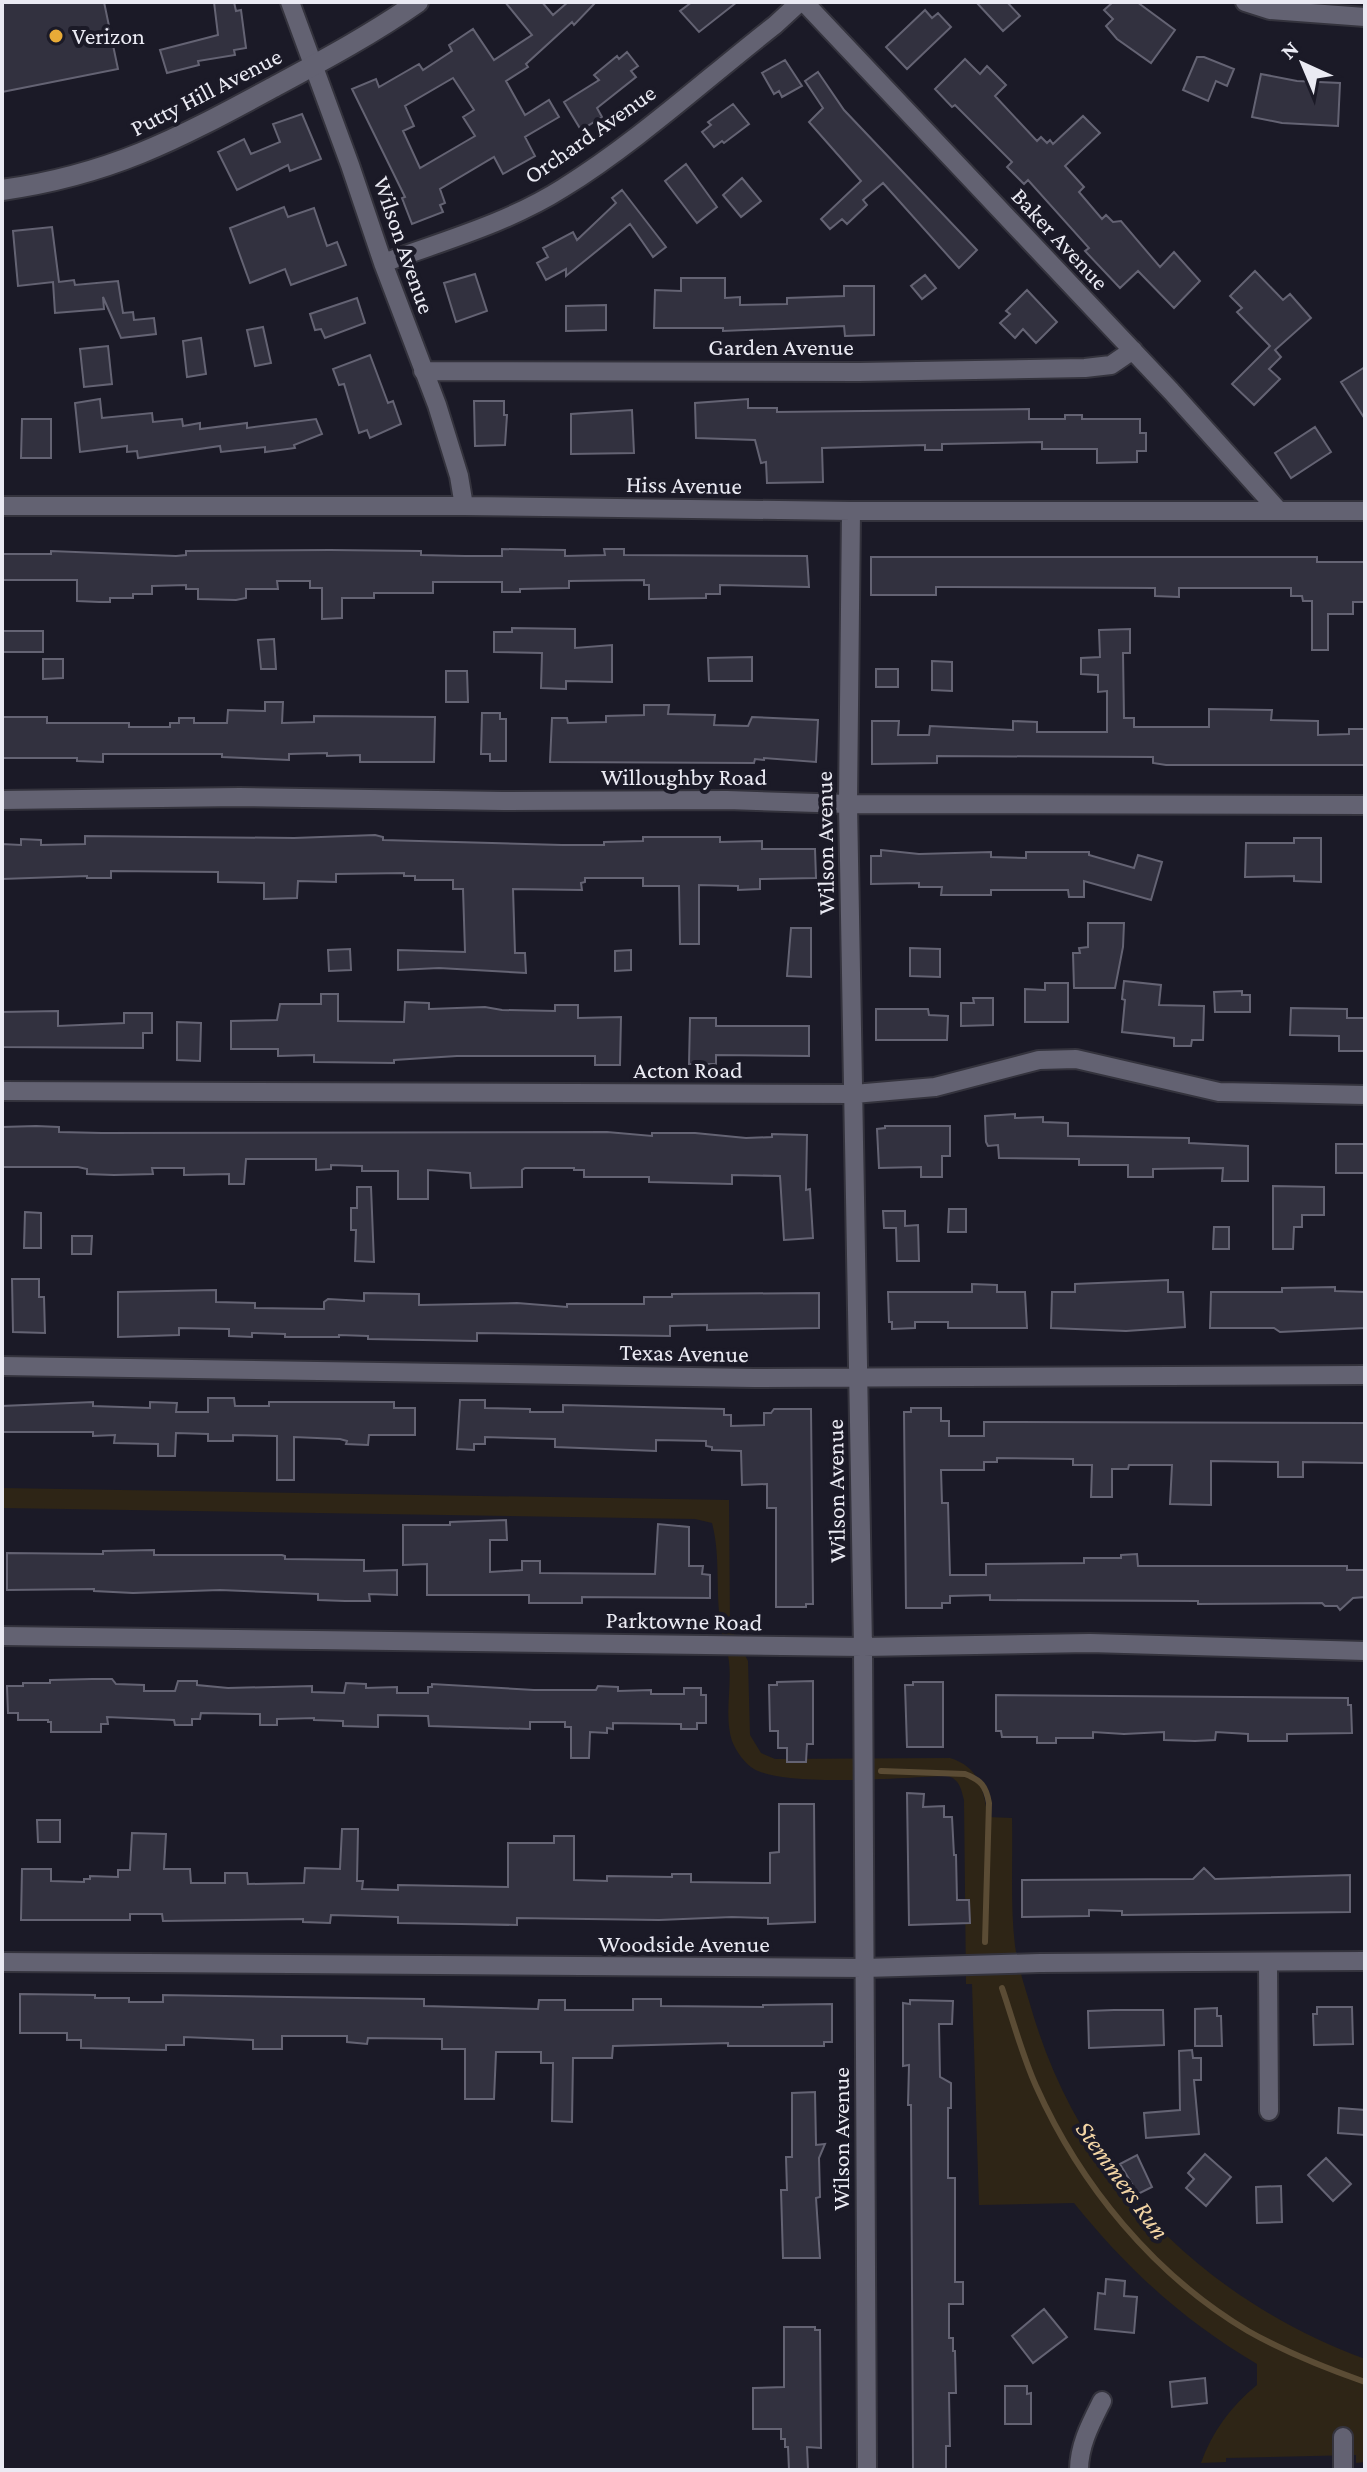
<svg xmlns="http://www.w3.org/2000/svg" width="1367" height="2472" font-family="'Crimson Pro',serif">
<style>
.green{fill:#2e2516}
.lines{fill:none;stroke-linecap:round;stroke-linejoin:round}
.stream{stroke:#5b4c35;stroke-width:6}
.building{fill:#32313f;stroke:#646373;stroke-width:2;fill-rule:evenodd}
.street-casing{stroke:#34333d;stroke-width:22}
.secondary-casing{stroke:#34333d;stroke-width:24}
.street{stroke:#636272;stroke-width:18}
.secondary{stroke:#636272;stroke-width:20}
.poi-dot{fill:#e8ab37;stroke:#1b1a27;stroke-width:3}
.labels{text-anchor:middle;stroke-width:8;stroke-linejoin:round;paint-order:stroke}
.poi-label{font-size:24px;fill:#eaeaf3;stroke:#1b1a27;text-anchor:start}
.street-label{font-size:24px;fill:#eaeaf3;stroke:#1b1a27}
.water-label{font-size:26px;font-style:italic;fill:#f3d5a5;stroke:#1b1a27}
</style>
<rect width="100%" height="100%" fill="#1b1a27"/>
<path class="green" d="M2 1488 729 1500 730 1626 748 1661 750 1735 761 1753 775 1759 950 1758C980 1767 983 1790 988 1817L1012 1818C1013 1860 1010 1904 1015 1946 1018 1968 1026 1990 1032 2011 1081 2177 1203 2299 1365 2359V2462L1356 2463V2455L1226 2458V2462L1201 2463C1212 2432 1231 2406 1257 2385V2364C1183 2320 1128 2270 1074 2203L979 2205 972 1984H966L964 1800C961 1789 960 1780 948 1776 905 1777 788 1788 754 1769 745 1764 736 1751 732 1741 724 1716 732 1687 729 1662 728 1650 722 1638 721 1626 715 1592 721 1557 712 1523L695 1519 2 1508Z"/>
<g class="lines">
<path class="stream" d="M881 1771 965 1774C981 1780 986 1786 989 1803L985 1942
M1002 1988C1013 2020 1022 2055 1036 2086 1080 2185 1154 2275 1248 2331 1285 2352 1325 2368 1365 2382"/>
</g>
<path class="building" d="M2 2H104L118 69 2 92Z
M214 2H234L236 11 241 10 246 48 234 50 235 55 198 61 199 65 167 73 160 50 218 35Z
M505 2H542L553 15 568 2H596L574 25 572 22 526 64 528 67 506 81 525 115 549 100 559 117 525 137 535 156 503 174 494 157 440 189 445 203 440 205 443 212 412 224 402 198 405 197 352 89 376 79 379 87 419 64 423 70 452 51 449 45 473 29 494 60 532 35ZM453 78 474 110 463 117 475 136 420 168 403 131 414 126 405 106Z
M692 2H737L699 32 680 11Z
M976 2H1007L1020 16 1003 31Z
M1113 2H1137L1175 30 1151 63 1117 39 1106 26 1113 19 1104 10Z
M925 10 932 18 938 13 951 27 907 69 886 47Z
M627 52 638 66 631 71 636 77 597 108 602 117 581 130 564 102 599 80 594 75 617 56 619 59Z
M1197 57H1204L1234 69 1227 86 1216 81 1208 101 1183 90Z
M965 59 980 74 987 66 1006 85 995 96 1037 141 1041 137 1047 143 1050 140 1053 144 1083 116 1100 133 1065 166 1084 187 1079 192 1102 219 1106 215 1113 222 1121 221 1160 267 1174 252 1200 281 1174 308 1138 271 1120 288 1085 251 1089 248 1028 180 1024 184 1007 167 1012 162 955 105 952 107 935 89Z
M785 60 802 86 782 97 779 91 774 94 762 73Z
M818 72 844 110 977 250 959 268 883 183 863 200 867 205 847 224 842 219 830 229 821 219 861 181 809 122 823 108 805 81Z
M1261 74 1297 81 1340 83 1338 126 1282 123 1252 117Z
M733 104 749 124 724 143 722 141 714 147 702 132 711 125 708 122Z
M302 114 321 159 290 171 288 165 237 190 218 152 244 139 251 154 280 142 273 124Z
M686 164 717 207 697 223 665 181Z
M742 178 761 201 741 217 723 195Z
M622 190 666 247 653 257 630 224 566 276V269L546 280 537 263 548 257 543 248 573 232 577 240 616 203 612 198Z
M284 207 288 217 314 208 327 246 337 242 346 265 291 285 285 269 250 283 230 228Z
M52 227 59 282 74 280 75 285 118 281 123 313 133 312 134 320 154 318 156 334 121 338 103 297 104 309 55 313 53 282 18 286 13 231Z
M1255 271 1283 300 1290 294 1311 318 1275 350 1281 357 1269 369 1280 379 1254 405 1232 384 1270 346 1237 312 1242 308 1230 296Z
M475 274 487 311 456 322 444 283Z
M925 275 936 288 922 299 911 286Z
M681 278H725V298L740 297V305L787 304V298L844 296V286H874V335L845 336 844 326 723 331V328H654L655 290 681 291Z
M1027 290 1057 322 1036 343 1023 329 1015 338 1000 323 1010 314 1006 311Z
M357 298 365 323 325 338 321 329 315 330 310 314Z
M606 305V330L566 331V306Z
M263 327 271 363 255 366 247 330Z
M201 338 206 374 187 377 183 341Z
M108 346 112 384 84 387 80 349Z
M370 355 388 403 393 401 401 424 370 438 367 430 359 433 344 384 339 385 333 369Z
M1365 367V419L1341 382Z
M100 399 102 418 152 413 153 422 182 419 183 426 200 423V429L247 423V428L316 419 322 434 294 445 295 448 265 452V447L221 452 220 446 138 458 137 451 127 452V446L80 452 75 403Z
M748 399V408H777V412L1029 409V419H1065V415H1082V419H1140V433H1146V451H1137V462L1097 463V449H1042V442L942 444V450H925V445L822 448 823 482 767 483 766 462 761 463 755 440 696 438 695 403Z
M474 401H504V415H507L505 445 475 446Z
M632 410 634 453 571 454V414Z
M22 419H51V458H21Z
M1315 427 1331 452 1291 478 1275 453Z
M502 549 565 550V556L605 555 604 549H624V555L807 556 809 587 720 585V594H706V598L649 599V585H644V580L569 581V588L520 589V592H502V582H433V593H374V598H342V618L322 619V588H310V581H277L278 589H246V598L236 600 198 599V589H186V585L152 586V594H133V598H110V602H99L77 601V580H2V554H51V551L176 556 186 555V551L330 550 421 551V555L465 556H502Z
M871 557H1317V562H1365V602H1353V614H1328V650H1312V601H1303L1302 596H1291V588H1179V597L1155 596V588L950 587H936V595H871Z
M512 628 575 629V648L612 645V682L566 681V689L541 688 542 653 494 652V632H512Z
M1130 629V653H1123L1124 718H1134V727H1209V709L1272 710 1271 720 1318 721V735L1349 734V729H1365V765H1166L1153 763V757L937 756V763L872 764V721H899L898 735H929L930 726 1013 730V721L1037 722V732H1107V691L1098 692V675L1081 674V658L1100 657 1099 630Z
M2 631H43V652H2Z
M274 639 276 669H261L258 640Z
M752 657V681H709L708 658Z
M43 659H63V678L43 679Z
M932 661 952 662V691L932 690Z
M876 669H898V687H876Z
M446 671H467L468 702H446Z
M265 702H283L282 723 314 722V716L435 717 434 762H360V755L327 756V753L289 754V760L222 757V754H103V762L77 761V758H2V717H47V723H129V727H170V723H179V718H194V723H227L228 710 265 711Z
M644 705H669L668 714 715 715 714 725 748 726 752 717 818 720 816 762 764 758V760L755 759 754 763 550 762 552 718H567L568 723 606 722V716L644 715Z
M482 713H500V719H506V761H490V754H481Z
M375 835 383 837V840L562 845H604V842L643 841V837H720V842L762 841V849H815L816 878 760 879V889L738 890V886L699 885V944H680L679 886H643V878H585V882L581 883 582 890 513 889 515 953H525L526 973 439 968 398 970V950L465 952 463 889H453V880H415V876H404V873L336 874V882L298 881 297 898 264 899V883L218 882V872L111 871V878H87V876L2 879V844L21 845V839L41 840V845L85 844V836L294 838Z
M1294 838H1321V882L1294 881V876L1245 877 1246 843H1294Z
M881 850 919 854 991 852V857L1026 858V852H1089V855L1134 868 1138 855 1162 862 1151 900 1084 881V897H1069L1068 890H991V895H941L942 887H919V883L871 884V856H881Z
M1088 923H1124L1123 947 1115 988H1074L1073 953H1080L1079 948 1088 947Z
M791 928H811V977L787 976Z
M910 948 940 949V977L910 976Z
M350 949 351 970 329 971 328 950Z
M631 950V970L615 971V951Z
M1124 981 1161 985 1159 1005 1204 1006 1203 1040H1192L1191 1046H1174V1038L1122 1032 1125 1000 1122 999Z
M1045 983H1068V1022H1025V989L1045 990Z
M1242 991V995H1250V1012H1215L1214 992Z
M321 994H338V1021L404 1022 405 1002 429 1003V1009L485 1007 502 1010 555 1011V1005H578V1018L621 1017 620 1065H595V1056H457L394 1060V1063L314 1062V1055L278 1056V1049H231V1021L277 1020 280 1004H321Z
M973 998H993V1025L961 1026V1003H974Z
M1291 1008 1347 1009V1018H1365V1051H1339V1036L1290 1035Z
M876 1009H928L929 1015 948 1016 947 1040H876Z
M58 1011V1026L124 1023V1013H152V1033H143V1048L2 1047V1012Z
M690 1018H716V1026H809V1056L716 1055V1064H689Z
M177 1022 201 1023 200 1061 177 1060Z
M1015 1114V1118L1043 1117V1122L1068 1123V1136L1189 1138V1143L1248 1146V1181H1222L1223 1168 1153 1169V1177H1128V1165H1079V1159L999 1158 998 1145 988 1146 986 1142 985 1116Z
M36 1126 59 1127V1132L102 1133 607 1132 652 1136V1133H695L746 1138 772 1137V1134L807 1135 806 1190 810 1189 813 1238 784 1240 780 1176 732 1175V1184L649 1182V1177H584V1170H574V1168H525L522 1170V1187L471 1188 470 1173 428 1170V1199H398V1171H362V1166L331 1165V1169L316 1170V1159H246L244 1184H229V1174L184 1175V1168H152L153 1174 114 1175 87 1174V1169L78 1167H2V1127Z
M885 1126H950V1156H942V1177H921V1167L879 1168 877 1129 885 1128Z
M1336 1144H1365V1173H1336Z
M1273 1186 1324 1187V1215H1302V1227H1294L1293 1249H1273Z
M357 1187H371L374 1262 355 1261 356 1230H351V1208H357Z
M949 1209H966V1232H948Z
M883 1211H905V1226L918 1225 919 1261H897L896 1228H884Z
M25 1212 41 1213V1248H24Z
M1214 1227H1229V1249H1213Z
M72 1236H92L91 1254H72Z
M12 1279H39V1297H44L45 1333 13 1332Z
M1168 1280V1292H1183L1185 1327 1126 1331 1051 1328 1052 1292H1075V1284Z
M972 1284 997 1285V1292H1025L1027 1328H948V1322H915V1328L892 1329V1322H889L888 1292H972Z
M1335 1287V1291L1365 1292V1328L1280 1332 1274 1328H1210L1211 1292H1282V1288Z
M216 1290V1302L255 1303V1308L324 1309V1302L328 1299 364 1301V1293L419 1294V1305L517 1303 567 1307V1304H644V1297H672V1294L819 1293V1328L707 1330V1325L670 1326V1336L477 1333V1341L368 1339V1336L339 1335V1337H285V1334L252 1333V1337L229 1336V1329L179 1328V1335L118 1337V1292Z
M208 1398H234L235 1406H269V1402H394V1408H415V1435H369L368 1445 346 1444 347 1441 340 1439 294 1437V1480H277V1436L233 1435V1441H208V1434L176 1433 175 1456H158V1444L114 1443 115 1435 93 1436V1432H2V1406L93 1402V1406L150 1408V1402L177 1403 176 1412H208Z
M460 1400H485V1408L530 1409V1412H563V1405L724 1409V1415H731V1426L764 1425V1413H771L774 1409H811L813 1604H806V1607H776V1508H767V1484L742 1485 741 1451 712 1450V1447L706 1446V1441L656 1440V1451L555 1447V1439L485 1437V1444H474V1450L457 1449Z
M911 1408H941V1421H949V1436H984V1422L1365 1423V1463L1303 1462V1477H1278V1462L1211 1461V1505L1170 1504 1172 1465H1129L1128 1469H1112V1497H1091L1092 1465H1073V1459L997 1458V1462H984V1470H941L942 1503H948L950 1575H986V1564L1084 1563V1558H1121V1555L1137 1554 1138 1566H1347V1570H1365V1597L1353 1598 1340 1610 1337 1606H1325L1322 1603 1198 1604V1601L990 1600V1595L950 1596V1603H942V1608H906L904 1412H911Z
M506 1520 507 1540H490V1572L522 1570V1561H540V1573L655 1574 658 1524 689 1527V1566H703L702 1574 710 1575V1598L582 1597V1603H529V1595H427V1564L403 1565V1525H450V1522Z
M154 1550V1555H282L285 1556V1559L364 1560V1571L397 1570V1595L369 1594 370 1601H345L318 1600V1594L220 1590 133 1593 94 1591V1589L7 1590V1553L103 1554V1551Z
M92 1679H112L116 1684 144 1685V1691H175L178 1681H197V1685L228 1688 312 1686V1692L344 1693 346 1683 366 1684V1688L397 1687V1693H428V1687H432V1684L534 1690H596L598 1686 618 1687V1691L651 1690V1694H684V1688H701V1695H706V1723H697V1729H681V1724L613 1723V1729L607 1728V1733L590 1732 589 1758H571V1727H565V1722H530V1729L429 1726 428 1716 378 1715V1727L343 1726V1721L314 1720V1718L277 1719V1725H260V1714L201 1713 200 1719H192V1725H175L174 1720 107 1717 108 1724H101V1732H51V1722H48V1720H18V1713H8L7 1686H23V1683H50V1680Z
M813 1681V1744H807L806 1762H787V1748H778V1731H770L769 1685H777V1682Z
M913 1682H943V1747H907L905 1685H913Z
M996 1695 1348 1698V1705H1351L1352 1733 1287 1734V1741H1248V1734L1216 1732 1215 1740 1195 1741 1164 1740V1732L1124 1734 1093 1732V1738H1056V1743H1037V1737H1002L1001 1731H996Z
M907 1793 924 1794 923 1807 944 1806V1817H952L954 1855H956L957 1900H969L970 1923 909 1925Z
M779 1804H814L815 1922 768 1924V1918L732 1917 659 1920 517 1918V1925L461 1924 398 1923V1917L331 1915 330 1923 303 1922V1919L163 1921 162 1914H130V1920H21L22 1869H51V1881L84 1882V1879H90V1876L118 1877V1870H130L132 1833 166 1834 164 1869H190L191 1883H225V1873H247L248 1884 304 1883 305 1868 340 1869 342 1829H358L357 1881H363L362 1889 398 1890V1885L508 1887V1843H554V1836H574V1880L607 1881V1876L672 1877V1874H691V1882L770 1883V1853L779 1852Z
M37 1820H60V1842H38Z
M1204 1868 1215 1879 1350 1875V1912L1122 1915V1911L1089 1910V1916L1022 1917V1880L1193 1879Z
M20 1994 95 1995V1998H129V2002H163V1995L424 1999V2006L538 2009 539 2000H565V2010H633V1999H661V2006L763 2007V2005L832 2004V2042H824V2046H728V2043L613 2046 612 2058H573L572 2122 552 2121 553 2063H541V2052H496L494 2099H465V2049H442V2039L368 2038 367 2044 347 2042V2036H282V2049H253V2040L184 2037V2045H166V2050L81 2048V2040H67V2033H20Z
M910 2000 953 2001 952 2024H939L940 2077 951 2083V2108H948V2178H955V2282H963V2304H949V2338H953V2351H955L956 2393H949L950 2446H946V2470H913L911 2105H908L909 2065 903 2066V2003L910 2004Z
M1317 2007H1352L1353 2044 1314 2045 1313 2014H1317Z
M1217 2008V2016H1221L1222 2046H1195V2009Z
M1114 2010H1163L1164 2045 1089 2048 1088 2011Z
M1192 2050 1193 2058H1201V2080H1194L1199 2134 1146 2138 1144 2113 1180 2110 1179 2051Z
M815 2092 816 2145 825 2144 819 2158 820 2197 816 2198 820 2258H783L781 2190H787L786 2157H792V2093Z
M1339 2108 1365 2110V2135L1338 2133Z
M1205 2154 1231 2177 1206 2206 1186 2188 1194 2179 1188 2173Z
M1137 2155 1152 2187 1138 2194 1120 2164Z
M1326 2158 1351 2184 1333 2201 1308 2175Z
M1281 2186 1282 2222 1257 2223 1256 2187Z
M1106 2279 1125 2281 1124 2296 1137 2297 1134 2333 1095 2329 1098 2293 1105 2294Z
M1044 2309 1067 2337 1033 2363 1012 2336Z
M784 2327H815V2330H820L821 2448 807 2447 808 2469 789 2470 788 2447H785V2439H781V2429H753V2388L784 2387Z
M1205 2378 1207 2403 1172 2407 1170 2382Z
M1005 2386H1027V2394L1031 2393V2424H1005Z"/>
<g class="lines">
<g class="street-casing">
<path id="street" d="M290 2 350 165 383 263 437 405 459 476 464 506
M804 2 1171 391 1279 511
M1245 2 1270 10 1365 17
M383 263C443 241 508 223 563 188 636 143 707 78 775 25L800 2
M423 371 859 372 1085 368 1111 365 1133 350
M2 506H464L851 511H1365
M851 511 848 804 863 1647 867 2470
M2 800 240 797 503 801 727 800 848 804 1365 805
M2 1091 854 1094 935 1087 1039 1060 1076 1059 1219 1092 1365 1095
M2 1366 754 1378 1365 1375
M2 1636 863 1647 1090 1643 1365 1651
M2 1962 864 1968 1040 1963 1365 1961
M1268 1963 1269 2111
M1079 2470C1079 2445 1091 2423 1102 2401
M1343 2470V2437"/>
</g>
<g class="secondary-casing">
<path id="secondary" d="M2 190C109 175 176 140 270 89 320 62 371 35 418 2"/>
</g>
<use href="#street" class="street"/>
<use href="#secondary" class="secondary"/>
</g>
<circle class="poi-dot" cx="56" cy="36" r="8"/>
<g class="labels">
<g class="poi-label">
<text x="72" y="44">Verizon</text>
</g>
<g class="street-label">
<text transform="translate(206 92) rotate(-27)" y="8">Putty Hill Avenue</text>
<text transform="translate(590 134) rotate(-35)" y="8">Orchard Avenue</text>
<text transform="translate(1060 239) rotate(47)" y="8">Baker Avenue</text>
<text transform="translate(404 245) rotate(71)" y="8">Wilson Avenue</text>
<text x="781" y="355">Garden Avenue</text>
<text transform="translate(684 485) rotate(1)" y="8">Hiss Avenue</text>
<text x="684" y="785">Willoughby Road</text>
<text transform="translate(825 843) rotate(-91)" y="8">Wilson Avenue</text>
<text x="688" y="1078">Acton Road</text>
<text transform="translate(684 1353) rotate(1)" y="8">Texas Avenue</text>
<text transform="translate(836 1491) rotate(-91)" y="8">Wilson Avenue</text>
<text transform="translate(684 1621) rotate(1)" y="8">Parktowne Road</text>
<text x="684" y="1952">Woodside Avenue</text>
<text transform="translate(841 2139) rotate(-90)" y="8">Wilson Avenue</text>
</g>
<g class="water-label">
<text transform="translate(1123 2180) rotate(54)" y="9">Stemmers Run</text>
</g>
</g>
<rect width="1367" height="2472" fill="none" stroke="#eaeaf3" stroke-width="8"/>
<g transform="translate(1303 64) rotate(316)" stroke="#1b1a27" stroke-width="6" paint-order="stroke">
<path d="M0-6L14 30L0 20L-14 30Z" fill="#eaeaf3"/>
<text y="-12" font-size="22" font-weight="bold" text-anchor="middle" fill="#eaeaf3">N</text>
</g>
</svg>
